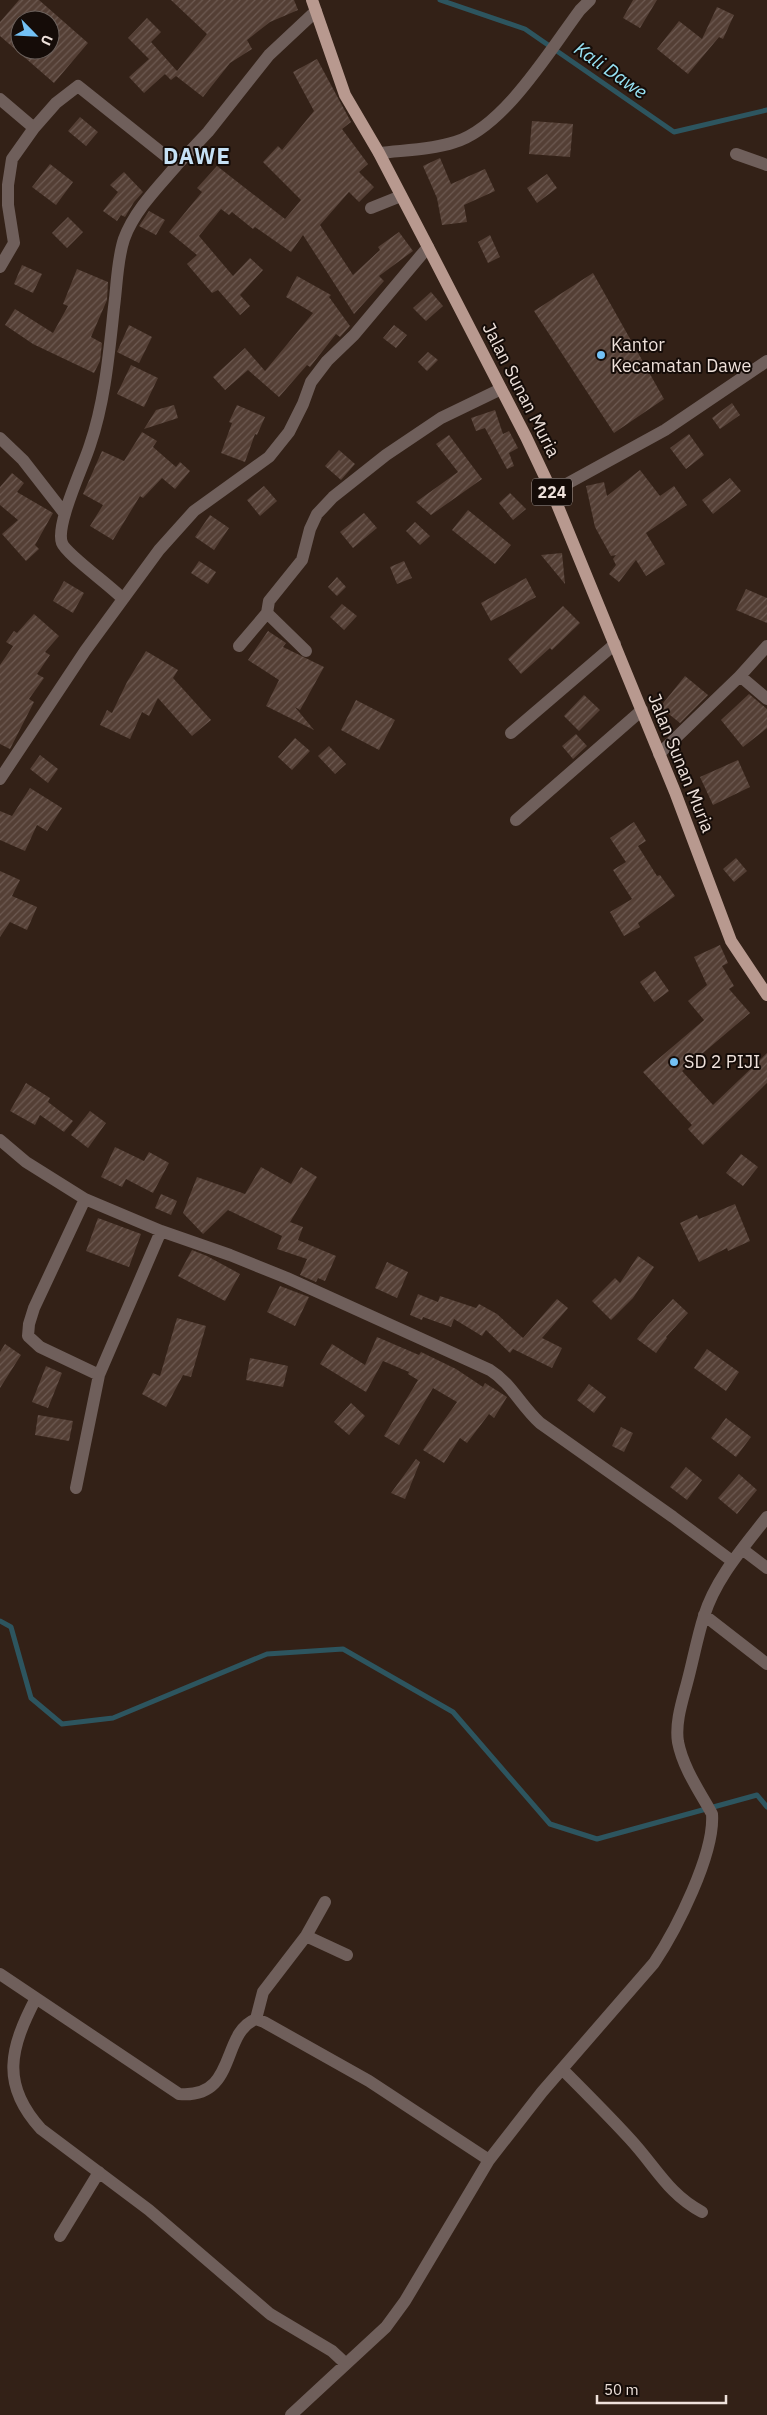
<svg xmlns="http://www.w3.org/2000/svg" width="767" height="2415" font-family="'IBM Plex Sans',sans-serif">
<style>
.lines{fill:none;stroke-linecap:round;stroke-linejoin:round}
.stream{stroke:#2d555f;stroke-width:5}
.building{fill:url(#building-hatch);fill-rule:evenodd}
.minor{stroke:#6f5f5b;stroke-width:12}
.major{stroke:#b8998f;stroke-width:12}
.poi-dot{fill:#73c1f5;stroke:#150c08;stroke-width:2}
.labels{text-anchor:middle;stroke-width:4;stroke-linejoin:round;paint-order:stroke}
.shield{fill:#150c08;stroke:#ada19c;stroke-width:1}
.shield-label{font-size:16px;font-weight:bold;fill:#eee1db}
.poi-label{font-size:18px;fill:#eee1db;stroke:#150c08;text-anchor:start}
.street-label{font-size:18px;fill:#eee1db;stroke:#150c08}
.water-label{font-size:19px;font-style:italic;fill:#97e2f4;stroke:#150c08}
.district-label{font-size:22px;font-weight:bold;letter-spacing:1px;fill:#c6e1f5;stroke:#150c08}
</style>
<defs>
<pattern id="building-hatch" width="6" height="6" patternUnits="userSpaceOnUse" patternTransform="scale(1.25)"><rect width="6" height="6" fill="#543f35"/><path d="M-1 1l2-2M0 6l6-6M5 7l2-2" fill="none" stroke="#6d5a52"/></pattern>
</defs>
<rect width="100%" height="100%" fill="#332117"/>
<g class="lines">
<path class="stream" d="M440 0 525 29 674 132 767 110
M0 1621 11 1627 31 1698 62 1724 113 1718 267 1654 343 1649 453 1712 550 1824 597 1839 757 1795 767 1807"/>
</g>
<path class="building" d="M19 0H39L88 43 54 83 0 36V22ZM20 20H50V50H20Z
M171 0H294L298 10 270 22 247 40 252 49 230 63 203 97 176 76 171 80 165 74 144 93 129 77 149 59 128 38 147 18 161 32 151 42 177 71 207 34Z
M633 0H657L640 28 623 18Z
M717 7 734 15 723 39 719 37 688 74 657 49 679 21 702 39Z
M317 59 351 122 342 129 368 164 359 172 374 187 359 202 349 192 320 225 353 275 380 250 378 247 399 232 413 251 379 276 384 281 354 314 303 235 291 252 255 227 253 229 232 212 229 215 221 209 199 236 233 276 250 258 263 270 240 295 250 306 240 315 218 290 212 293 187 264 197 255 169 232 202 192 197 188 217 166 285 219 301 200 263 162 278 146 282 150 314 111 293 72Z
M80 117 98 132 86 146 68 131Z
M532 121 573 124 570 157 529 154Z
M440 158 451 184 485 169 495 191 464 205 467 222 442 225 437 198 423 166Z
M50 164 73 182 56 205 32 187Z
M124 172 143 192 134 202 125 217 121 215 117 221 103 211 118 192 110 185Z
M547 174 557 188 537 203 527 188Z
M149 211 165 220 156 235 139 226Z
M68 217 83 232 67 248 52 233Z
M490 235 500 257 488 263 478 242Z
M22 265 42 274 33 293 14 284Z
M77 269 108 282 107 300 91 337 102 343 100 361 94 373 33 344 5 325 15 309 53 333 68 306 63 304Z
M593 273 664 399 614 433 534 311Z
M297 276 331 295 329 297 350 326 340 337 336 334 310 367 307 365 279 397 248 370 225 390 213 377 245 348 265 371 313 313 286 297Z
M431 292 443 306 426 321 413 308Z
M129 325 152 337 139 363 117 352Z
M394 325 407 335 396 348 383 338Z
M428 352 438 360 427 371 418 362Z
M131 365 158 378 144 407 117 394Z
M732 403 740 415 720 429 712 418Z
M174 405 178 418 144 429 156 410Z
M237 405 265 417 257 435 255 434 245 462 221 453 232 423 229 422Z
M495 410 503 434 509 431 518 448 509 453 514 466 507 469 485 428 476 431 471 418Z
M142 432 157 441 153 447 176 467 180 462 190 471 175 489 162 478 143 498 140 496 113 540 90 526 103 505 83 494 102 451 124 461Z
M689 434 704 455 686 469 670 448Z
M449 435 482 479 431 515 416 502 458 472 436 444Z
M339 450 355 464 341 480 325 466Z
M640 470 660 496 674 486 687 505 646 533 665 564 646 576 636 560 619 582 609 574 616 565 613 559 616 555 611 556 595 527 586 486 604 482 607 496Z
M12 473 24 483 17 492 53 513 35 545 39 549 26 561 2 534 18 520 0 505V487Z
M730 478 741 491 713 514 702 500Z
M264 486 277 501 260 516 247 500Z
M510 493 526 509 513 520 499 503Z
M468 510 511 545 495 564 452 530Z
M364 513 377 528 353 548 340 532Z
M210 515 229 528 214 550 195 537Z
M415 522 430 536 420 545 406 531Z
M562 553 565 584 541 555Z
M199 561 216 572 208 584 191 573Z
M404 561 412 578 397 584 390 567Z
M337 577 346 587 337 596 328 587Z
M526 578 536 597 491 621 481 603Z
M64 581 84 593 73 613 53 601Z
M746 589 767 598V623L736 610Z
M342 604 357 616 344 630 330 617Z
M563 606 580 623 552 650 550 648 521 674 508 659Z
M34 614 59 636 45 652 50 655 37 674 44 678 29 699 34 702 10 749 0 744V665L13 646 6 642 14 631 17 633Z
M268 631 286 643 283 647 324 667 300 710 295 707 314 730 266 706 279 680 248 660Z
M146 651 178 670 173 678 211 720 192 736 158 698 149 716 142 712 130 739 100 725 107 710 112 713 127 682Z
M685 676 708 695 680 723 660 707Z
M749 694 767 709V728L743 747 721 720Z
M584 695 600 710 579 731 564 716Z
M356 700 395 720 379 750 341 730Z
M576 734 587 746 573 759 562 746Z
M295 738 310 751 292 770 278 757Z
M329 746 346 764 335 774 318 756Z
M40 755 58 769 48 783 30 769Z
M738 760 750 787 713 805 700 777Z
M30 788 62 808 47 831 37 825 25 851 0 840V811L12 816Z
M634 822 646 841 638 846 657 876 660 875 675 896 638 923 640 927 624 936 610 912 632 899 613 870 626 862 610 838Z
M736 858 747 871 734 882 723 869Z
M0 871 20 880 12 896 37 907 27 930 10 922 0 937Z
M720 945 728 963 722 966 734 986 729 989 750 1013 682 1071 713 1105 767 1053V1083L703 1145 688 1129 692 1125 643 1072 704 1020 688 1001 707 985 694 957Z
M655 971 669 991 654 1002 640 982Z
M26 1083 50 1098 48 1102 73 1121 64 1132 40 1115 35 1125 10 1111Z
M90 1111 106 1123 88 1148 71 1135Z
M115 1147 144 1161 149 1152 169 1163 153 1193 126 1179 122 1187 101 1177Z
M741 1154 758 1167 743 1186 726 1173Z
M261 1167 291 1184 301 1167 317 1177 290 1222 303 1227 298 1240 336 1256 325 1281 318 1278 316 1282 300 1275 307 1259 277 1249 282 1236 228 1210 203 1234 183 1213 197 1177 245 1194Z
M161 1194 177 1201 171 1215 155 1208Z
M735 1204 750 1241 728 1251 727 1248 699 1262 680 1223 697 1215 699 1219Z
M98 1218 141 1234 129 1267 86 1251Z
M192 1250 207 1256 240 1274 225 1301 178 1276Z
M638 1256 654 1267 633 1298 611 1320 592 1301 615 1278 620 1283Z
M387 1262 408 1272 397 1298 375 1288Z
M280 1286 309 1297 295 1326 267 1312Z
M418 1294 438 1302 440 1296 476 1308 479 1304 497 1314 523 1338 557 1299 568 1308 542 1338 562 1348 552 1368 513 1349 510 1353 486 1330 482 1336 454 1319 451 1327 423 1317 422 1320 410 1315Z
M673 1299 688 1313 666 1337 667 1338 656 1353 637 1339 648 1325Z
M177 1318 206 1326 191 1377 183 1375 166 1407 142 1394 153 1373 160 1376Z
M377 1337 419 1355 421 1352 456 1369 483 1387 485 1383 507 1397 494 1418 489 1414 467 1443 460 1438 444 1463 423 1450 457 1402 433 1388 399 1445 384 1436 418 1380 408 1374 409 1372 383 1361 366 1392 320 1364 332 1344 365 1365Z
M5 1344 21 1355 0 1388V1352Z
M707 1349 739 1372 726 1391 694 1368Z
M250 1358 288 1366 283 1387 246 1380Z
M46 1366 62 1373 48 1408 32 1402Z
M589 1384 606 1397 594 1413 577 1400Z
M351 1403 365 1416 349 1435 334 1422Z
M38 1415 73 1421 69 1441 35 1435Z
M726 1418 751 1437 736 1457 711 1438Z
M621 1427 633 1433 624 1452 612 1446Z
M416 1459 420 1462 405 1499 391 1493Z
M686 1467 702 1480 687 1500 670 1487Z
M739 1474 757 1490 737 1514 718 1498Z"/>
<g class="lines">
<path class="minor" d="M0 99 34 128 56 103 78 86 177 165 208 132 269 55 316 11
M379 153C403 150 431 150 455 142 504 127 550 50 580 10L590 0
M736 154 767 165
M371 208 401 196
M0 267 14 243 8 205V185L12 159 34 128
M0 438 23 460 65 514
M552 492 665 430 767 361
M123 599C111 586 66 554 62 543 55 525 84 465 90 445 105 401 109 353 114 307 117 285 117 260 124 239 134 211 158 187 177 165
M267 613 306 651
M239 646 267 613 269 601 302 560 310 529 317 514 333 497 386 455 441 418 501 389
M740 676 767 699
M511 733 615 644
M659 754 740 676 767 646
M0 779 85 651 159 550 194 511 269 457 289 432 303 404 311 382 327 361 354 335 428 247
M516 820 642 710
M0 1140 26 1162 85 1199 161 1231 230 1255 287 1278 490 1370C511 1383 521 1406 540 1423L673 1517 732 1561
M85 1199 34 1308 29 1324 28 1336 40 1347 99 1375
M76 1488 99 1375 161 1231
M742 1549 767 1568
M704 1615 767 1664
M306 1936 347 1955
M0 1974 179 2094C238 2099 220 2033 256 2019L264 2022 369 2081 489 2160
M36 1998C10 2048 0 2084 41 2129L149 2210 270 2314 332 2351 346 2364
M256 2019 263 1992 306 1936 325 1902
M563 2070C586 2093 609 2116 630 2139 656 2167 668 2194 702 2212
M60 2236 99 2172
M291 2415 386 2327 405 2301 489 2160 542 2092 654 1963C676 1930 715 1854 712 1814 700 1792 683 1768 678 1742 675 1723 682 1702 687 1683 693 1661 697 1638 704 1616 716 1578 743 1548 767 1517"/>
<path class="major" d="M312 0 345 95 379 153 428 247 526 437 552 492 675 792 731 941 767 995"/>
</g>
<g class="poi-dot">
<circle cx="601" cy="355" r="5"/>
<circle cx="674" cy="1062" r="5"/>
</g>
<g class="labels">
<rect class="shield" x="532" y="478.5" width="40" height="27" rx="4"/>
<g class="shield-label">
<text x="552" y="498">224</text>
</g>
<g class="poi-label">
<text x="611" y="351">Kantor<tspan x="611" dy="21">Kecamatan Dawe</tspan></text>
<text x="684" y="1068">SD 2 PIJI</text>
</g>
<g class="street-label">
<text transform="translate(521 390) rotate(63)" y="6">Jalan Sunan Muria</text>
<text transform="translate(681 763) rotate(68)" y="6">Jalan Sunan Muria</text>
</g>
<g class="water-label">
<text transform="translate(611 70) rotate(35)" y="7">Kali Dawe</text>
</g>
<g class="district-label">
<text x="197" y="164">DAWE</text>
</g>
</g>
<g transform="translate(35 35) rotate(114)"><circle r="24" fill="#150c08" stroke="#6c615c"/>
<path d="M0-4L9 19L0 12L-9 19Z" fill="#73c1f5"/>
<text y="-8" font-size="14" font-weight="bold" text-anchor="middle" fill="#eee1db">U</text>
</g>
<path d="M597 2395v8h129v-8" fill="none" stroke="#eee1db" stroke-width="2.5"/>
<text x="604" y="2395" font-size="15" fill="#eee1db" stroke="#150c08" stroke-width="4" paint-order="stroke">50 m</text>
</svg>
